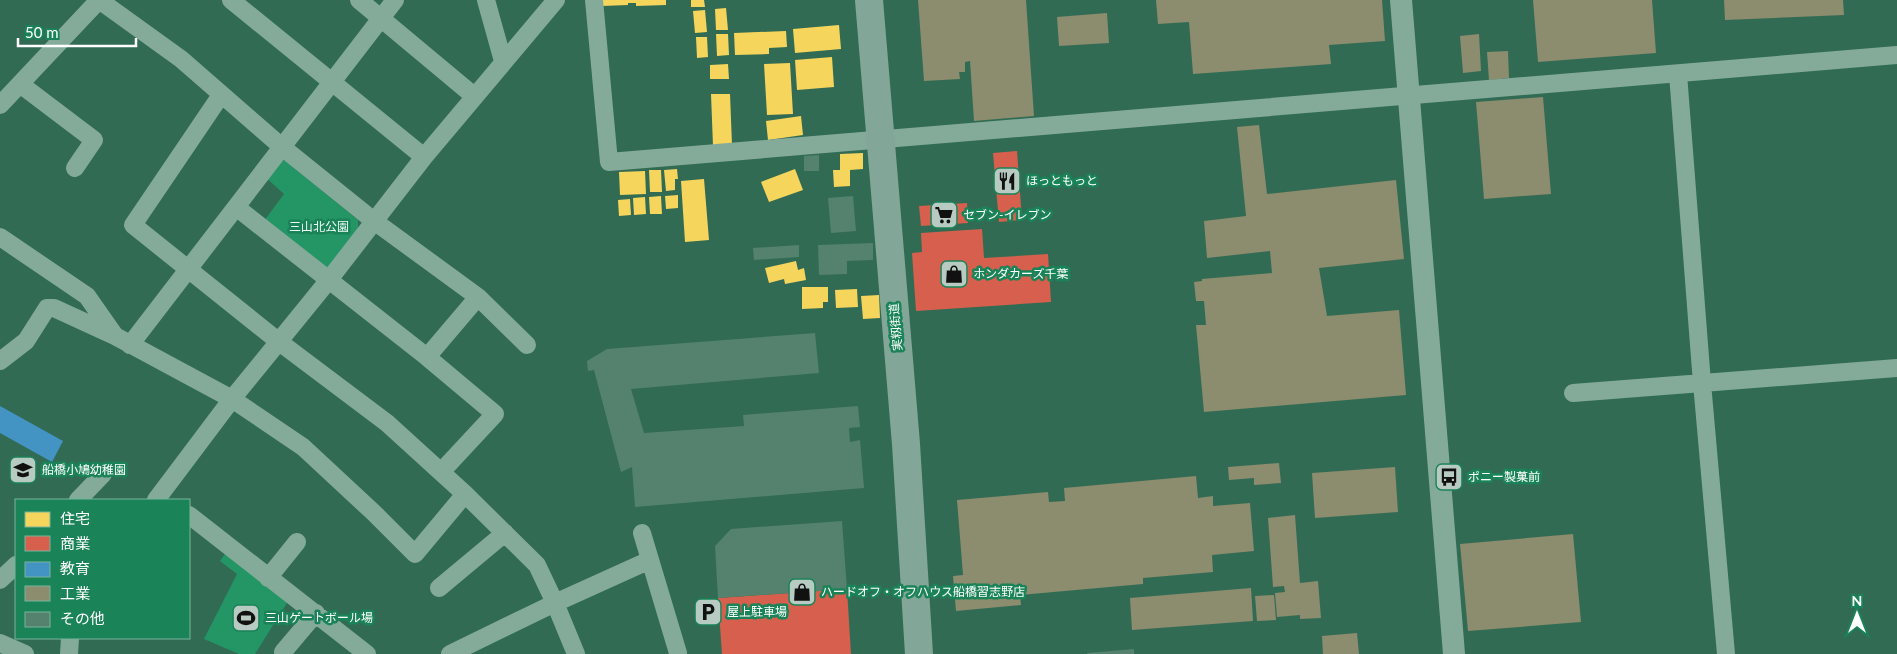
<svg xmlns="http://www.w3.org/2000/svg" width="1897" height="654" font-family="Lato,'Noto Sans JP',sans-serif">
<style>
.green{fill:#249565}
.homes{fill:#f6d55c}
.shops{fill:#d6604d}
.schools{fill:#4393c3}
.industry{fill:#8c8c6e}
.building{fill:#55816f}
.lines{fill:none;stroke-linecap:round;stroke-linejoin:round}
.minor{stroke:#84ab9a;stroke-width:18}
.tertiary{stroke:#84ab9a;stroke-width:22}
.primary{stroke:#82a799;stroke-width:28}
.labels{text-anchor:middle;stroke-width:5;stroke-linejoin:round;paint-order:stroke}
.poi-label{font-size:12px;fill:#fff;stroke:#1a8358;text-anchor:start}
.park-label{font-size:12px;fill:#edfdf6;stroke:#1a8358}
.street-label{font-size:12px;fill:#fff;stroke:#1a8358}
</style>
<rect width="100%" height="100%" fill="#326b54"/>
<path class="green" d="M284 160 358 220V230L331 266 322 269 264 221 284 194 264 176 273 162Z
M227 551 290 598 255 654H239L204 639 237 574 220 561Z"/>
<path class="homes" d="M602 0H666V5L636 6V3H628V5L602 6Z
M691 0H704L705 7H691Z
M726 8 728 30H716L715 9Z
M705 10 707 32 695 33 693 11Z
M839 25 841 49 795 53 793 29Z
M786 31 787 47 769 48V54L735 55 734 33Z
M716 34H728L729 55 717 56Z
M696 37H707L708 57 697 58Z
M832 57 834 87 797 90 795 60Z
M790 63 793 114 767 115 764 64Z
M728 64 729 79H710V65Z
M711 94H730L732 145 713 146Z
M801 116 803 135 768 140 766 121Z
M863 153V169L850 170V186L834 187 833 170H840V154Z
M677 169 678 179H675V190L666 191 664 170Z
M795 169 803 190 769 202 761 182Z
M649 170H661L662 192H650Z
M645 171 646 194 620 195 619 172Z
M704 179 709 240 685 242 681 181Z
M678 195V208L666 209 665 196Z
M661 196 662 214H650L649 197Z
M645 197 646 214 634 215 633 198Z
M630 199 631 215 619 216 618 200Z
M796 261 798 270 804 268 806 280 785 284 784 279 769 283 765 268Z
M802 287H828V302H823V308L802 309Z
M857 289 858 307 836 308 835 290Z
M879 295 880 318 863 319 861 296Z"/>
<path class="shops" d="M1017 151 1022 220 999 222 993 153Z
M967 203 968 223 921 226 919 206Z
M982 229 984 258 1048 254 1051 302 916 311 912 253 922 252 921 233Z
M847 589 851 654H722L718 598Z"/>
<path class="schools" d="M0 406 63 441 52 462 0 433Z"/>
<path class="industry" d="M918 0H1026L1034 116 974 121 970 61 965 62V72H959L960 79 924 81Z
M1156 0H1382L1385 41 1329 45 1331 64 1193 74 1189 22 1158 24Z
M1533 0H1652L1656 53 1538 62Z
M1724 0H1843L1844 15 1725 20Z
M1107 13 1109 43 1059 46 1057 17Z
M1479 34 1481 71 1463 73 1460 36Z
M1508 51 1509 78 1489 80 1487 52Z
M1543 97 1551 194 1484 199 1476 102Z
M1259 125 1267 194 1396 180 1404 259 1319 268 1327 316 1399 310 1406 395 1204 412 1196 325H1206L1204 301H1196L1194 282 1202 281V279L1272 273 1270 251 1207 258 1204 221 1246 216 1237 127Z
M1279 463 1281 483 1254 485V478L1229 480 1228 467Z
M1395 467 1398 512 1315 518 1312 473Z
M1196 476 1198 498 1213 496V506L1250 503 1254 551 1212 555 1213 572 1143 578V584L1020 595 1021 605 956 611 953 576 963 575 957 500 1048 492 1049 502 1065 501 1064 488Z
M1295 515 1300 583 1318 581 1321 618 1300 619V615L1277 617 1275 593 1285 592 1284 586 1273 587 1268 518Z
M1573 534 1581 622 1468 631 1460 544Z
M1251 588 1253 621 1132 630 1130 598Z
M1274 595 1276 620 1257 621 1255 596Z
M1357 633 1359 654H1323L1322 636Z"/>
<path class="building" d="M819 155V171H804V156Z
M853 196 856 231 831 233 828 198Z
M873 243V260L847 261V274L819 275 818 245Z
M799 245V257L754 260 753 248Z
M815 333 819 373 631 389 644 433 744 426 743 415 858 406 860 427 849 428 850 442 860 440 864 488 635 507 632 467 621 472 594 370 588 371 587 361 607 349Z
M842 521 847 589 718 598 715 546 731 529Z
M1134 649V654H1087V653Z"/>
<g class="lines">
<path class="minor" d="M99 0 181 59 282 147 374 221 478 297 527 345
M231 0 424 157
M359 0 474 96
M486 0 503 61
M594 0 609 162 1897 55
M1678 74 1702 383 1726 654
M20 84 94 140 75 168
M221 95 133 225 278 341 387 423 465 494 537 565 555 603 576 654
M0 105 99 0
M236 207 427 357 495 414 441 472
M0 237 87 296 115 336
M130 345 395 0
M427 357 478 297
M0 361 26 341 47 308H54L115 336 232 399 303 447 373 512 415 554 465 494
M1573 393 1897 368
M78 500 103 474
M156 500 232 399 328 281 424 157 556 0
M189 515 367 654
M642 533 678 653
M268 578 297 542
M0 580 16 565
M439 588 505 533
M0 643 25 654
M283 652 316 613
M69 654 70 638
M450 654 555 603 650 560"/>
<path class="tertiary" d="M1401 0 1454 654"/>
<path class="primary" d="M869 0 906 444 919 654"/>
</g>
<defs>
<g id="restaurant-square" transform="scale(1.4375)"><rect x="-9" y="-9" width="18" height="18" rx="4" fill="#b7cbc3" stroke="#1a8358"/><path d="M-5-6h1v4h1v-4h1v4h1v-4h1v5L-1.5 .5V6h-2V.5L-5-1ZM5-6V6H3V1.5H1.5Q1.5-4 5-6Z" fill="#111"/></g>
<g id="supermarket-square" transform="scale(1.4375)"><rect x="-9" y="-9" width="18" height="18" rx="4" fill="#b7cbc3" stroke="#1a8358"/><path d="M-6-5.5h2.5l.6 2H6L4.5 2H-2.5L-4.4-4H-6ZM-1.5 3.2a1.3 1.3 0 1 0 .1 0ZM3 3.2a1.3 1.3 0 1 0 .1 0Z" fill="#111"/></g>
<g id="shop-square" transform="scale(1.4375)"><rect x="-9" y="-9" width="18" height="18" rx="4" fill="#b7cbc3" stroke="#1a8358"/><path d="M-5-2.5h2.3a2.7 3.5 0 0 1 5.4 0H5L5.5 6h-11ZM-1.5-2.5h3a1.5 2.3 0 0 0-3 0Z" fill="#111"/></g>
<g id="school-square" transform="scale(1.4375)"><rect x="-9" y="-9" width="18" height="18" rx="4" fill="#b7cbc3" stroke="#1a8358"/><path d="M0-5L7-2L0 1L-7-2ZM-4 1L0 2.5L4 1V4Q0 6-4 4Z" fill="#111"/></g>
<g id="bus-square" transform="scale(1.4375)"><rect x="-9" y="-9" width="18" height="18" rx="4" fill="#b7cbc3" stroke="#1a8358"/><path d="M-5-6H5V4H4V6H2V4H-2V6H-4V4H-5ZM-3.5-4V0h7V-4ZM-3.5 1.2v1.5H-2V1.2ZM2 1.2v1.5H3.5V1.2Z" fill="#111"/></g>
<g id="parking-square" transform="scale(1.4375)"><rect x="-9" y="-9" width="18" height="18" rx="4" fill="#b7cbc3" stroke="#1a8358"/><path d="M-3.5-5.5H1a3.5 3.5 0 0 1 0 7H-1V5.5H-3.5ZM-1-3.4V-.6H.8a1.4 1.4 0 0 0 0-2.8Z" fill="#111"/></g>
<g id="stadium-square" transform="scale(1.4375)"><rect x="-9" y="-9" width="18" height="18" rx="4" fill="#b7cbc3" stroke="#1a8358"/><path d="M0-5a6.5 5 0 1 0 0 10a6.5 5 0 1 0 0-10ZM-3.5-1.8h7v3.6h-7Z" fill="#111"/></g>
</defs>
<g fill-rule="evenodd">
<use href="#restaurant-square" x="1007" y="181"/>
<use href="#supermarket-square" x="944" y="215"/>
<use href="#shop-square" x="954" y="274"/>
<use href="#school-square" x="23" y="470"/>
<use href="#bus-square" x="1449" y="477"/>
<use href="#shop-square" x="802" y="592"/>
<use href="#parking-square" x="708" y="612"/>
<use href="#stadium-square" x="246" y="618"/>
</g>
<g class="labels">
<g class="poi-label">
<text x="1026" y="185">ほっともっと</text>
<text x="963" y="219">セブン-イレブン</text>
<text x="973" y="278">ホンダカーズ千葉</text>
<text x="42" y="474">船橋小鳩幼稚園</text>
<text x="1468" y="481">ポニー製菓前</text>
<text x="821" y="596">ハードオフ・オフハウス船橋習志野店</text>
<text x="727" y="616">屋上駐車場</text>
<text x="265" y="622">三山ゲートボール場</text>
</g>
<g class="park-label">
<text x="319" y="231">三山北公園</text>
</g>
<g class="street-label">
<text transform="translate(896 327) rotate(-95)" y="4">実籾街道</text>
</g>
</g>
<rect x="15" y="499" width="175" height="140" fill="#1a8358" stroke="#76b59b"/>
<rect x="25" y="512" width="25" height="15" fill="#f6d55c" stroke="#76b59b"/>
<text x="60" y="524" font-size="15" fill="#ffffff">住宅</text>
<rect x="25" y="536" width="25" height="15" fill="#d6604d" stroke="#76b59b"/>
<text x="60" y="549" font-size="15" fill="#ffffff">商業</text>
<rect x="25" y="562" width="25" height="15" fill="#4393c3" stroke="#76b59b"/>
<text x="60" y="574" font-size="15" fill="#ffffff">教育</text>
<rect x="25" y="586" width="25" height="15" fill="#8c8c6e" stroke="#76b59b"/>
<text x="60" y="599" font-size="15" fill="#ffffff">工業</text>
<rect x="25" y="612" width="25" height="15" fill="#55816f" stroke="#76b59b"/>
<text x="60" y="624" font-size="15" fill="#ffffff">その他</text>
<g transform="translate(1857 614)" stroke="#1a8358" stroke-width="4" paint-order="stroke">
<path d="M0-4L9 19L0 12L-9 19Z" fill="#ffffff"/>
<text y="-8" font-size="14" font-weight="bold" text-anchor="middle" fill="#ffffff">N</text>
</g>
<path d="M18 38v8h118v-8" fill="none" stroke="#ffffff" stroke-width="2.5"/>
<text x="25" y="38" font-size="15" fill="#ffffff" stroke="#1a8358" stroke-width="4" paint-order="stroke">50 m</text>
</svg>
